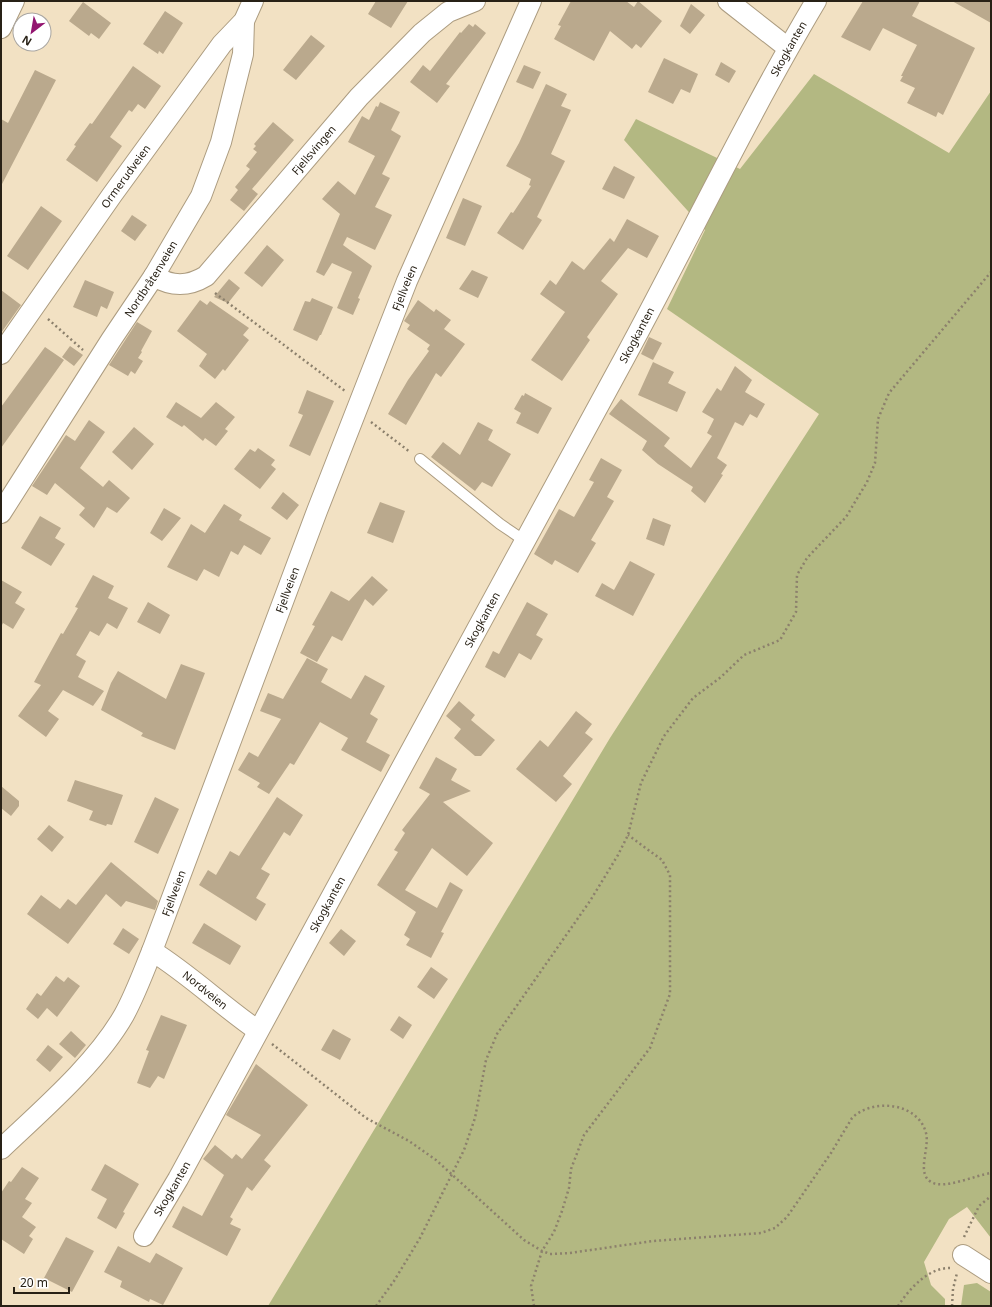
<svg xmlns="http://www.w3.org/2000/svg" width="992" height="1307" font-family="'Noto Sans',sans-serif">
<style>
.forest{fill:#b3b882}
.building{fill:#baa98d}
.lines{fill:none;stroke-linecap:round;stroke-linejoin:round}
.lane-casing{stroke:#ac9c80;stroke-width:12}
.street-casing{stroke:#ac9c80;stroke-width:22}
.path{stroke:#8c806c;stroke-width:2.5;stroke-dasharray:2 3;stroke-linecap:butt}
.lane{stroke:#fff;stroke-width:10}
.street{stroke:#fff;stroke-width:20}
.labels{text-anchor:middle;stroke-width:3.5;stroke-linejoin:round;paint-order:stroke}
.street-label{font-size:11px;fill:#282116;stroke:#fff}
</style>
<rect width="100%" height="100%" fill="#f2e1c3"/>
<path class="forest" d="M814 74 949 153 991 91V1238L967 1207 949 1219 924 1262 931 1285 945 1299V1306H268L610 738 819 414 667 309 705 230 624 140 636 119 740 169Z
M977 1283 991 1292V1306H961L964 1285Z"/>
<path class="building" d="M376 1H408L391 28 368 14Z
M571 1H626L634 7 638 1 662 21 641 48 636 44 632 49 610 31 594 61 554 39 561 26 558 25Z
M863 1H920L912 16 975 48 943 115 938 112 936 117 907 103 915 88 900 81 903 76H901L917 45 883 28 870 51 841 37Z
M952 1H991V23Z
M83 2 111 23 99 39 91 33 89 36 69 21Z
M691 4 705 15 690 34 680 26Z
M165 11 183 23 163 54 159 51 158 54 143 44Z
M469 24 473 27 475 24 486 33 446 84 450 86 437 103 410 82 423 65 430 71 460 32 461 33Z
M311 35 325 46 296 80 283 70Z
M664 58 698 74 690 93 681 89 673 104 648 92Z
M721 62 736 71 729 83 715 75Z
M524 65 541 72 533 89 516 82Z
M133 66 161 86 145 109 138 104 132 112 129 110 110 137 122 146 97 182 66 160 76 146 74 145 90 123 92 124Z
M35 70 56 80 1 186V119L8 123Z
M546 84 567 94 561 106 571 110 551 154 565 161 537 217 542 220 523 250 497 233 511 212 513 213 531 186 529 185 531 179 506 166 519 143Z
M380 102 400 112 391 130 401 136 382 174 390 178 375 207 392 215 375 250 347 237 343 245 372 266 358 298 360 299 353 315 337 308 352 272 332 263 324 276 316 272 340 214 322 199 338 181 355 195 375 156 348 142 362 116 369 120 376 106 378 107Z
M273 122 294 140 252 189 258 194 244 211 230 200 238 190 235 187 250 169 246 166 257 152 253 149 256 146 254 144Z
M614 166 635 177 624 199 602 189Z
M463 198 482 206 465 246 446 238Z
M41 206 62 221 28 270 7 256Z
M132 215 147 225 135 241 121 231Z
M627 219 659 236 647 258 628 248 601 281 618 294 587 337 590 340 562 381 531 360 565 312 540 294 550 280 556 285 572 261 584 270 610 238 614 242Z
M267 245 284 260 262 287 244 273Z
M472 270 488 277 478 298 459 289Z
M229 279 240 288 228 303 214 297Z
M85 280 114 292 107 309 101 306 97 317 73 307Z
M1 290 21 305 1 333Z
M312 298 333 307 321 335H320L317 341 293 330 305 301 310 302Z
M200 300 207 305 210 301 249 328 243 335 249 340 225 371 223 369 215 379 199 366 207 354 177 331Z
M418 300 434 312 436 309 451 320 444 329 465 344 441 377 436 373 406 425 388 414 408 380 429 351 427 349 430 345 407 329 410 325 404 321Z
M137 322 152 331 141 351 142 352 138 358 143 361 135 374 131 371 128 376 109 365Z
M649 337 662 343 653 360 641 354Z
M70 346 83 355 74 366 62 357Z
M45 347 64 360 1 448V407Z
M653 362 674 372 668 383 686 392 677 412 638 395Z
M735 366 752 380 745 392 765 404 757 418 750 414 743 426 735 422 717 458 727 465 721 474 723 475 705 503 691 491 693 487 658 464 642 450 647 441 609 414 621 399 670 438 664 446 691 468 712 436 707 433 714 419 702 412 717 388 721 391Z
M307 390 334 401 310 456 289 446 303 415 298 413Z
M525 393 552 408 538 434 516 423 521 413 514 409 522 395 524 396Z
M176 402 201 418 216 402 235 417 225 429 228 431 216 446 205 438 203 441 184 425 182 427 166 417Z
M89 420 105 432 80 468 103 487 109 480 130 498 117 513 107 507 94 528 79 515 85 508 55 483 47 495 32 486 66 435 75 441Z
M478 422 493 430 488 440 511 454 492 487 482 482 475 491 431 457 443 442 460 455Z
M134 427 154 444 132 470 112 452Z
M258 448 275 460 271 465 276 469 260 489 234 469 250 449 255 452Z
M601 458 622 470 607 497 614 501 591 540 596 543 578 573 555 560 552 565 534 554 559 509 574 517 594 482 589 480Z
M283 492 299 505 287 520 271 508Z
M380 502 405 511 393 543 367 533Z
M224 504 242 515 239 520 271 538 261 555 244 545 238 555 231 551 219 577 204 569 197 581 167 567 191 524 205 533Z
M164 508 181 518 162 541 150 533Z
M40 516 61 528 55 538 65 544 51 566 21 548Z
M653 518 671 525 664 546 646 539Z
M630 561 655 574 633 616 595 596 602 583 614 590Z
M93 575 114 586 108 598 128 608 117 629 107 623 99 636 90 631 76 655 86 661 78 677 104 691 93 706 63 690 48 711 59 719 46 737 18 716 41 685 34 682 61 633 63 634 78 608 75 607Z
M372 576 388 590 373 606 365 599 342 641 332 636 317 662 300 653 315 626 312 625 331 591 349 601Z
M1 580 22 592 15 603 25 609 13 629 3 623 1 627Z
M148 602 170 615 160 634 137 622Z
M527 602 548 614 536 635 543 639 531 660 519 653 505 678 485 667 493 651 499 654Z
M307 658 328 669 321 682 351 699 365 675 385 686 370 714 378 719 366 742 390 755 381 772 341 750 348 738 320 722 294 765 290 763 269 794 257 787 260 783 238 770 249 752 258 757 281 719 260 711 268 693 283 699Z
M181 664 205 673 175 750 141 736 143 733 101 710 111 683 118 671 166 699Z
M459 701 475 715 471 720 495 740 481 756H475L454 738 461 729 446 716Z
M576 711 592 724 585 733 593 739 563 776 572 784 556 802 516 769 540 740 548 747Z
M436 757 457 769 451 780 471 791 443 802 493 843 467 876 432 848 405 890 437 908 450 882 463 890 441 932 444 933 431 958 406 945 410 939 404 935 416 912 377 885 398 852 394 850 405 833 402 830 430 794 419 788Z
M75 780 123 795 112 825 107 824 106 826 89 820 93 811 67 801Z
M1 786 19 801V806L11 816 1 808Z
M155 797 179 809 158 854 134 842Z
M277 797 303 815 290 836 284 832 261 869 270 874 256 898 266 904 256 921 199 885 208 870 216 875 230 851 239 856Z
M49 825 64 837 52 852 37 839Z
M111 862 158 901 155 910 126 901 121 907 106 894 68 944 27 914 41 895 60 909 68 899 76 905Z
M204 923 241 946 230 965 192 943Z
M123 928 139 939 129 954 113 944Z
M341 929 356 941 344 956 329 943Z
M431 967 448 979 434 999 417 987Z
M56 976 64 982 68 977 80 986 57 1017 47 1008 38 1019 26 1009 37 993 41 996Z
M161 1015 187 1025 164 1079 158 1076 150 1088 137 1083 149 1051 146 1050Z
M399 1016 412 1025 403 1039 390 1030Z
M333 1029 351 1039 340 1060 321 1050Z
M71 1031 86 1045 75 1058 59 1044Z
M48 1045 63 1057 50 1072 36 1060Z
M256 1064 308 1105 264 1160 271 1166 252 1191 247 1187 230 1217 233 1219 230 1224 241 1229 227 1256 172 1227 183 1206 202 1216 224 1175 203 1159 215 1145 232 1159 236 1154 242 1159 261 1135 226 1115Z
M105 1164 139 1184 123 1212 125 1213 116 1229 97 1218 107 1199 91 1190Z
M22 1167 39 1178 25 1199 32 1203 22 1217 36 1227 29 1236 33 1239 24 1254 1 1239V1193L9 1181 11 1182Z
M66 1237 94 1251 72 1292 44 1278Z
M118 1246 150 1263 156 1253 183 1268 163 1305 150 1299 149 1302 120 1287 122 1281 104 1272Z"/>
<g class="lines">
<g class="lane-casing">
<path id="lane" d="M420 459 500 524 525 541"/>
</g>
<g class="street-casing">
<g id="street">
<path d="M728 1 788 48"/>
<path d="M1 28 14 1"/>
<path id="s1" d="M154 276C172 287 188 287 206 276L359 97 422 33 448 12 475 1"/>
<path id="s2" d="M1 354 112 195 222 44 244 21 253 1"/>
<path id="s3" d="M1 513 111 340 154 276 201 196 221 142 243 54 244 21"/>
<path id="s4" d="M152 951C189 974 221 1005 257 1030"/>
<path id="s5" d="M1 1149C42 1110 96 1064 124 1015 135 995 143 973 152 951L317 511 407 281 531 1"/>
<path id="s6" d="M144 1236 178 1179C327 905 476 631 625 357 689 239 747 117 816 1"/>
<path d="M963 1255 991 1273"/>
</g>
</g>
<path class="path" d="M215 293 345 391
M48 319 83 350
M371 422 410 452
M272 1044 366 1118 409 1141 436 1160 524 1240 542 1251 550 1254 570 1253 653 1241 761 1233 775 1228 787 1217 831 1153 852 1118C872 1098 918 1102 926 1133 930 1148 916 1173 931 1182 944 1190 976 1175 991 1173
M964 1237 979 1206 991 1196
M376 1306 394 1281 420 1238 464 1150 475 1118 486 1060 497 1034 590 901 618 855 628 835 641 783 664 736 693 698 721 677 744 655 780 640 796 612 797 575 807 558 846 517 867 482 875 463 878 419 889 393 991 272
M534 1306 531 1286 542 1251 554 1232 562 1211 569 1188 571 1169 584 1135 650 1048 670 994V875L662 860 628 835
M898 1306C910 1288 928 1268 950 1268
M952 1306 953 1289 957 1273"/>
<use href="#lane" class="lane"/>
<use href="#street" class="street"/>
</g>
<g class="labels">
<g class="street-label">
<text dy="4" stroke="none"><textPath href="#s6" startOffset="1351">Skogkanten</textPath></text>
<text dy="4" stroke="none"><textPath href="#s1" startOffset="221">Fjellsvingen</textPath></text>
<text dy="4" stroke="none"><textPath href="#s2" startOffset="217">Ormerudveien</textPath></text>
<text dy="4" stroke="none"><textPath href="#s3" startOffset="278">Nordbråtenveien</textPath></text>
<text dy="4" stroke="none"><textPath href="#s5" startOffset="962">Fjellveien</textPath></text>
<text dy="4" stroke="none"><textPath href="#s6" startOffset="1027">Skogkanten</textPath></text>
<text dy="4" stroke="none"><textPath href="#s5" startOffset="638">Fjellveien</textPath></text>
<text dy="4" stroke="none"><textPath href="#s6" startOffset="703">Skogkanten</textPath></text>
<text dy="4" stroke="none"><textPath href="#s5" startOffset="314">Fjellveien</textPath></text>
<text dy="4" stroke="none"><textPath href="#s6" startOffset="379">Skogkanten</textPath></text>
<text dy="4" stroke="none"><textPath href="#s4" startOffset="66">Nordveien</textPath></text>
<text dy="4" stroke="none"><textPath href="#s6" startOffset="55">Skogkanten</textPath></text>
</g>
</g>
<rect width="992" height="1307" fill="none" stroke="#282116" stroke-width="4"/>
<g transform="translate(32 32) rotate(211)"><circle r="19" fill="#ffffff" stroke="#a9a6a2"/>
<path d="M0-3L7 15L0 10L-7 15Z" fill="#931570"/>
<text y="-6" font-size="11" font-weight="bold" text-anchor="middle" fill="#282116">N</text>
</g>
<path d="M14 1287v6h55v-6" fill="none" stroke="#282116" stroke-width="2"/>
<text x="20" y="1287" font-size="12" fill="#282116" stroke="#ffffff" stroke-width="3" paint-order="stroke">20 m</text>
</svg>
